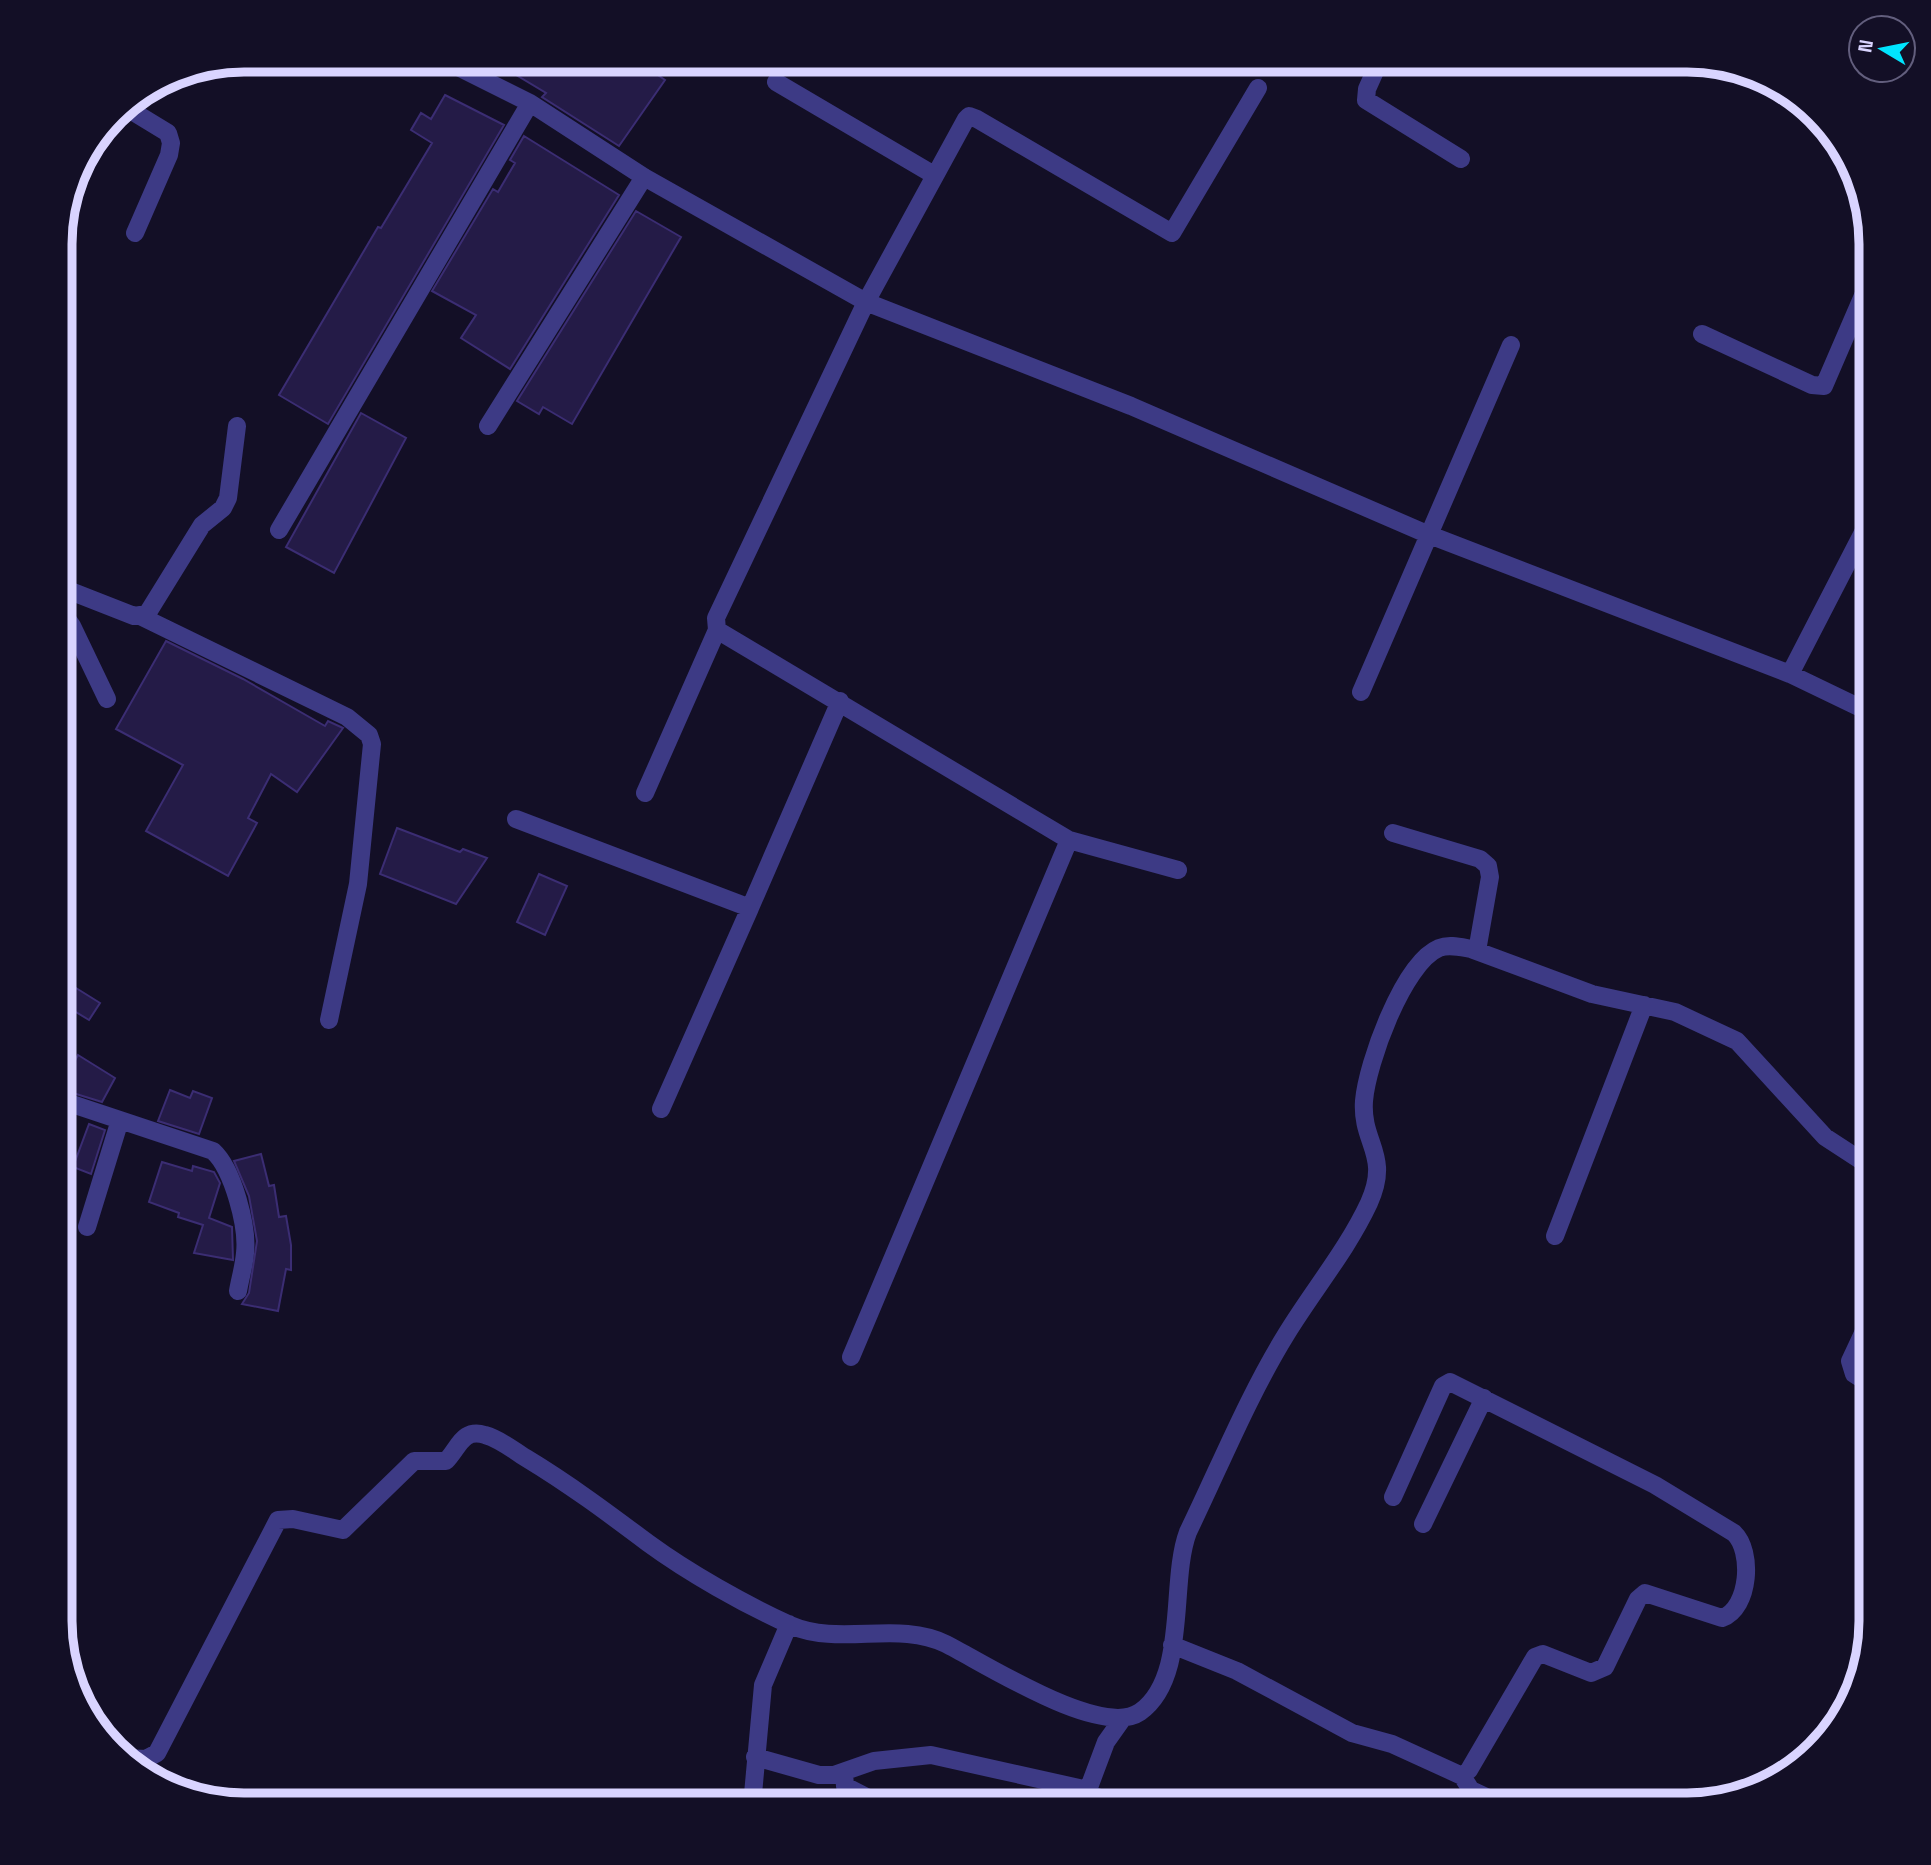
<svg xmlns="http://www.w3.org/2000/svg" width="1931" height="1865" font-family="'Space Grotesk',sans-serif">
<style>
.building{fill:#241b47;stroke:#3b2d73;stroke-width:2}
.lines{fill:none;stroke-linecap:round;stroke-linejoin:round}
.minor{stroke:#3d3a85;stroke-width:18}
.rim{fill:none;stroke:#d9d4ff;stroke-width:9}
</style>
<rect width="100%" height="100%" fill="#130f26"/>
<path class="building" d="M491 60H636L665 80 619 146 542 97 546 93Z
M445 95 504 125 328 424 279 395 378 227 381 228 432 143 411 130 421 113 431 119Z
M524 136 619 195 510 369 461 338 476 315 432 291 493 189 498 192 515 163 510 160Z
M636 211 681 237 572 424 543 407 539 414 517 401Z
M361 413 406 438 334 573 286 547Z
M166 641 243 679 325 726 328 721 343 728 297 792 271 774 248 818 257 823 228 876 146 831 183 765 116 729Z
M397 828 460 852 463 849 487 858 456 904 380 874Z
M539 874 567 886 545 935 517 922Z
M76 988 100 1003 89 1020 66 1006Z
M78 1055 115 1078 102 1102 60 1089V1061L71 1068Z
M170 1090 190 1098 193 1091 212 1098 199 1134 158 1121Z
M89 1124 105 1130 91 1174 73 1167Z
M261 1154 269 1186 274 1185 279 1217 286 1216 291 1245V1270L286 1269 278 1311 242 1304 249 1293 257 1241 249 1196 234 1161Z
M162 1162 192 1171 193 1166 214 1172 220 1183 209 1218 232 1227 233 1260 194 1253 203 1225 178 1217 179 1213 149 1202Z"/>
<g class="lines">
<path class="minor" d="M444 60 530 103 644 177 866 302 1131 406 1427 534 1790 674 1871 713
M1380 60 1367 89 1366 100 1461 159
M776 82 934 175
M122 105 168 133 171 143 169 155 135 233
M1702 334 1812 385 1824 386 1871 277
M488 426 644 177
M279 530 530 103
M60 587 134 616 147 614 202 525 223 508 228 498 237 426
M60 609 72 626 107 699
M140 616 347 717 369 735 372 744 358 884 329 1020
M1790 674 1871 517
M1361 692 1511 345
M645 793 717 630
M516 819 750 908 840 701
M1393 833 1480 859 1488 866 1490 877 1477 951
M1178 870 1069 840 717 630 716 618 866 302 966 119 969 116 977 119 1172 233 1258 88
M60 1100 213 1151C233 1169 248 1227 245 1253 244 1266 240 1279 238 1291
M661 1109 750 908
M87 1227 120 1120
M1555 1236 1644 1005
M1871 1316 1850 1361 1854 1374 1871 1385
M851 1357 1069 840
M1423 1524 1484 1398
M1172 1645 1237 1671 1352 1733 1392 1744 1462 1776 1469 1770 1535 1657 1543 1654 1591 1673 1605 1667 1638 1599 1645 1593 1722 1618C1750 1608 1753 1551 1734 1533L1655 1485 1450 1382 1443 1386 1393 1497
M755 1757 819 1775H834L874 1761 931 1755 1088 1790 1106 1742 1123 1718
M126 1758 146 1759 157 1753 278 1520 293 1519 343 1530 414 1461H446C459 1448 462 1428 485 1435 500 1439 513 1450 526 1458 569 1484 608 1513 648 1543 689 1573 744 1604 790 1625 840 1647 898 1620 946 1644 984 1663 1101 1739 1140 1712 1189 1677 1169 1582 1188 1532 1220 1466 1248 1396 1287 1333 1314 1289 1347 1250 1369 1203 1391 1154 1361 1144 1364 1101 1367 1064 1403 963 1439 948 1449 944 1460 947 1471 949L1592 994 1675 1012 1737 1041 1825 1137 1871 1167
M844 1773 845 1786 882 1805
M1462 1776 1471 1790 1503 1805
M1086 1793 1119 1805
M752 1805 763 1685 789 1624"/>
</g>
<path d="M0 0H1931V1865H0ZM244 72H1687A172 172 0 0 1 1859 244V1621A172 172 0 0 1 1687 1793H244A172 172 0 0 1 72 1621V244A172 172 0 0 1 244 72Z" fill="#130f26" fill-rule="evenodd"/>
<path class="rim" d="M244 72H1687A172 172 0 0 1 1859 244V1621A172 172 0 0 1 1687 1793H244A172 172 0 0 1 72 1621V244A172 172 0 0 1 244 72Z"/>
<g transform="translate(1882 49) rotate(280)"><circle r="33" fill="#130f26" stroke="#625e7d" stroke-width="2"/>
<path d="M0-5L12 26L0 18L-12 26Z" fill="#00e5ff"/>
<text y="-10" font-size="19" font-weight="bold" text-anchor="middle" fill="#d9d4ff">N</text>
</g>
</svg>
